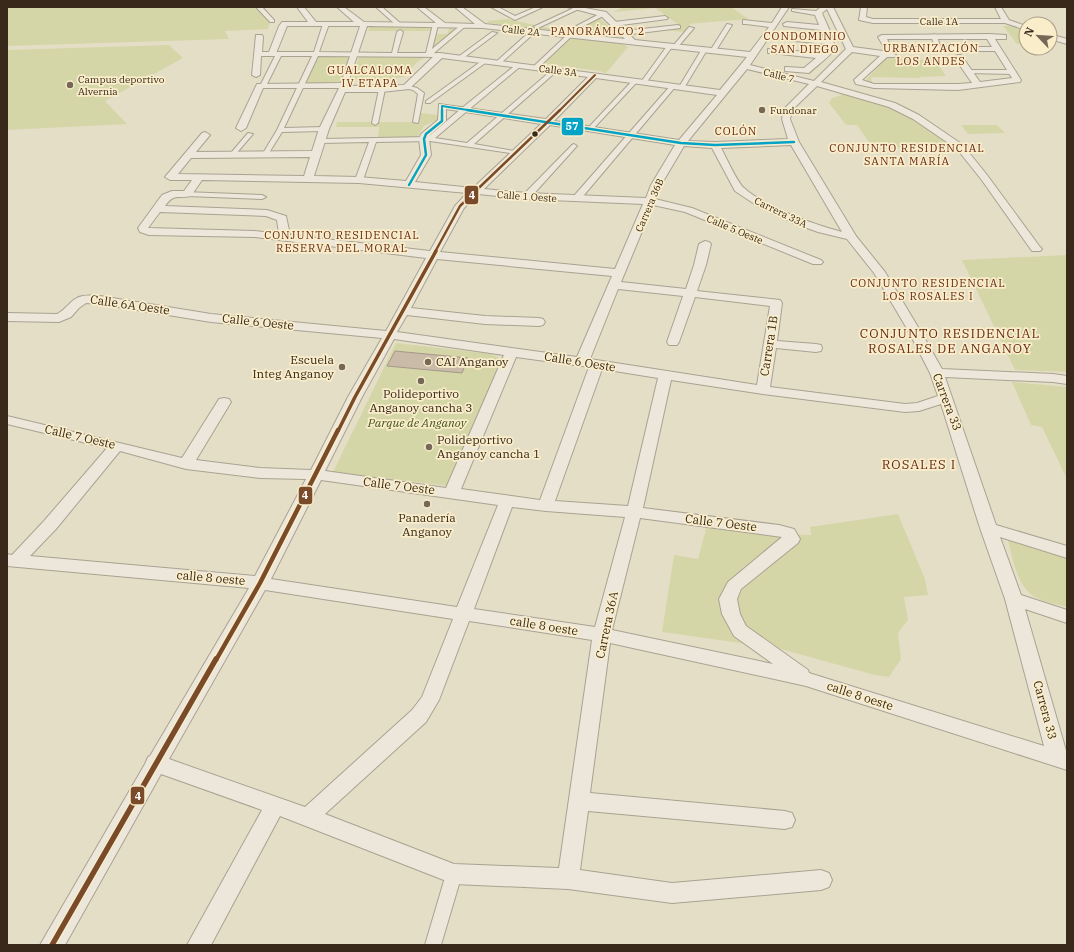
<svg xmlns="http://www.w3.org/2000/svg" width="1074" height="952" font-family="'IBM Plex Serif',serif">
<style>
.green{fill:#d4d6a8}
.building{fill:#c9bba8;stroke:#a59887}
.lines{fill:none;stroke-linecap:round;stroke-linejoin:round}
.pedestrian-casing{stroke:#a9a291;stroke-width:2}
.minor-casing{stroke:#a9a291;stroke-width:2}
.pedestrian{fill:#ece7da;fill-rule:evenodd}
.minor{fill:#ece7da;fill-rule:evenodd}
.bus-1-far1-casing{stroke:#f9edca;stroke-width:3.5}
.bus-1-casing{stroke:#f9edca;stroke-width:4.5}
.bus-2-far4-casing{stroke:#f9edca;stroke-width:3.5}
.bus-2-far3-casing{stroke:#f9edca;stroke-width:4.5}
.bus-2-far2-casing{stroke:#f9edca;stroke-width:6}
.bus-2-far1-casing{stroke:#f9edca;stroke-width:8}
.bus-2-casing{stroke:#f9edca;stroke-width:8}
.bus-1-far1{stroke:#03a3c5;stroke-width:2}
.bus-1{stroke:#03a3c5;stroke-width:2.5}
.bus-2-far4{stroke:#7a4b2a;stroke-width:2}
.bus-2-far3{stroke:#7a4b2a;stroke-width:2.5}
.bus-2-far2{stroke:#7a4b2a;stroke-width:3.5}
.bus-2-far1{stroke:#7a4b2a;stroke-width:4.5}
.bus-2{stroke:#7a4b2a;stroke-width:5.5}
.poi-dot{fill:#756857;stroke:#f9edca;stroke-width:1.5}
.bus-dot{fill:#38291a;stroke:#f9edca;stroke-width:1.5}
.labels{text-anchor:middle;stroke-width:3.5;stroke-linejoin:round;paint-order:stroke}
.far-street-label{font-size:10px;fill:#38291a;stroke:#f9edca}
.far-poi-label{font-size:10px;fill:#38291a;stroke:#f9edca;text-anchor:start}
.far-neighbourhood-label{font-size:11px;letter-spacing:1px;fill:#682a15;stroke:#f9edca}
.street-label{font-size:12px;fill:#38291a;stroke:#f9edca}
.poi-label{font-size:12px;fill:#38291a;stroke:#f9edca;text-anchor:start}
.park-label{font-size:12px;font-style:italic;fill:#45561e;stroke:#f9edca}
.neighbourhood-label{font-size:13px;letter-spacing:1px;fill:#682a15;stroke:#f9edca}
.line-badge{stroke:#f9edca;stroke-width:1.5}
.badge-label{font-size:11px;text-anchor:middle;font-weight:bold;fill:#fff}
</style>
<rect width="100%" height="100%" fill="#e5dec7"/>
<path class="green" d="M7 7H257L270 22 268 29 225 31 229 39 7 46Z
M624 7H731L748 19 688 24H691L683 32 657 29 682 25H679L655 8 613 12Z
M599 18 620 35 615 37 574 32Z
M507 19 564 31 566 32 489 23 487 21Z
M371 26H433L432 31H368Z
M462 26 432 50 435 34H447L450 27Z
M1003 26H1011L1026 31V44H1017Z
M568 38 623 44 628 47 606 73 599 71 548 64 544 62Z
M169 45 183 58 105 101 127 124 7 130V50Z
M351 54 339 84 306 83 319 55Z
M360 54 428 55 416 63 404 77 393 79 351 80Z
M926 57H933L946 76 920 77 919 78 871 77 872 83 864 82 886 58 928 60Z
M847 93 901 111 954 146 873 148 857 125H846L829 103 832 98Z
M421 113 438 115 437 120 424 126 417 137H378L379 127H336L337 122H415L419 121Z
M961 125H997L1005 133 968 134Z
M1067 255V372L1015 370 962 260Z
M396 343 491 354 506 361 448 486 333 472Z
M1012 382 1067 387V479L1042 427 1031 425Z
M898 514 925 579 928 595 904 597 908 620 898 633 901 659 889 677 875 675 777 648 662 632 674 555 698 559 707 525 774 534 811 535 810 527Z
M1007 536 1067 556V607C1056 604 1044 602 1035 597 1016 586 1012 555 1007 536Z"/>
<path class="building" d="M395 351 468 358 462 373 387 366Z"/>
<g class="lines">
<g class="pedestrian-casing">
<path id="pedestrian" d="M256 7H262L274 20V22H270Z
M376 7H382L400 23V25H396Z
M491 7H498L515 16 536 7H543L515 20Z
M576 7H583L538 28 533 27Z
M603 12 606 14 605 15 574 31 569 30Z
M665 16 668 18 667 19 614 26 611 24 614 22Z
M326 22 329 24 319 52 392 53 397 32 400 30 403 32 397 53H426L433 24 438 25 432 49 462 24 467 25 434 53 442 54V56L440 57 318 56 284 128 324 127 327 129 324 131 282 132 267 156H263L262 155 277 130 312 56H281L266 86 263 88 260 86 275 56 269 54 272 52H314L323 24Z
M727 24 732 25 715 52H711L710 51Z
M678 25 680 26V28L624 35 621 33 624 31Z
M689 27 694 28 677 48H673V46Z
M492 32 497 33 462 59H458V57Z
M568 34 573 35 538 68H534V66Z
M934 34 937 36 941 50 936 49 931 36Z
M526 35 531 36 501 63H497V61Z
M667 46 672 47 646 83H642L641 82Z
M702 49 707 50 684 88H680L679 87Z
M483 60 488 61 430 103H426V101Z
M517 64 522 65 435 138 467 143 553 69H557V71L474 144 514 151 517 153 516 154 430 141 376 142 363 180 359 182 355 180 369 142 321 143 318 141 321 139 428 137 462 108Z
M968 70H1013L1016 72 1013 74 966 73V71Z
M633 80 638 81 592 130H588V128Z
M406 85 417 88 424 93 418 123 413 122 418 94 413 90 404 88V86Z
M671 85 676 86 579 201H573V197Z
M382 87 385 89 378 123 375 125 372 123 379 89Z
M248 133 253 134 234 156H230V154Z
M574 144 577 146 576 147 530 198H524V194L572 145Z
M184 192 262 195 266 197 262 199 187 196 183 194Z
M454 867 460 869 462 874 441 945H425L446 874 448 869Z"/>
</g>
<g class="minor-casing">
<path id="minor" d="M297 7H304L316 22H354L337 7H344L364 22 436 23 417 7H424L445 23 475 24 455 7H462L485 24 625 39 601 16 567 7H580L606 12 635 40 750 52 769 27 746 24H743V20L772 23 782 7H789L750 65 814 81 846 49 827 9 822 13C825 21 836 41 834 49 832 55 815 67 809 73L785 71V67L804 68 816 58 771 53H768V49L821 53 826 48V44L775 39V35H778L825 39 821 30 784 26 783 24 787 22 819 25 815 15 792 11V9L816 11 821 7H833L853 47 883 51 885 49 878 37 882 35 989 34 1006 35V39H995L1021 80 1020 82 958 90 874 88 856 84 854 80 880 56 852 52 821 82 895 103 919 115 963 145 987 175 1040 247 1042 249 1040 251H1032L981 179 957 149 913 119 889 107 817 86 792 110 790 119 799 142 856 236 885 272 921 332 942 369 1053 374 1067 376V384L1053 382 945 377 996 525 1067 546V558L1000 537 1021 595 1067 610V623L1025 609 1067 754V770L806 686 610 643 590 793 785 811 792 813 795 820 792 827 785 829 588 811 580 870 672 883 821 870 829 873 832 880 829 887 821 890 672 903 568 889 454 884 280 816 211 945H187L262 810 161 774 65 945H40L145 764 148 757 150 756 249 588 7 566V554L12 555 44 521 107 448 7 424V416L182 458 219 399 224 398 229 399 231 402 196 460 260 468 311 470 348 397 382 338 211 322 100 304 86 303 79 308 71 317 59 322 7 321V313L57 314C66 310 72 297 83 296 89 295 95 296 100 296L211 314 386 331 426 258 255 237 149 235 140 232 138 228 162 195 172 191H184L192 180H170L165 177 202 133 205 132 210 135 196 152 312 151 319 129 339 88H263L246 128 241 131 236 128 257 84 341 83 360 26H287L275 56H261L260 75 256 77 252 75 256 35H262L263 37 262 52H269L279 26 282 22H308ZM367 26 483 28 747 57 720 90 440 53H437L404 85 347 86ZM887 39H987L992 47H891ZM891 51H995L1012 78 980 82 961 55H958L954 57 972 83 958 84H874L862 80 887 57H895L896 55 890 52ZM442 58 588 77 546 119 439 104 438 120 421 134 419 139 421 155 406 181 359 177 314 176 329 129 345 92H382L409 89ZM747 69 809 84 784 109 782 119 788 139 715 142 688 141ZM596 78 717 95 679 140 554 121ZM446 109 541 124 473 188 415 182 431 155 429 139 430 135 446 121ZM550 125 675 145 651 185 646 198 527 193 484 189ZM791 145 842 232C815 225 765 207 744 188 737 182 726 157 721 148ZM684 146 712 148 735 191 756 205 796 224 818 232 847 239 874 273 909 332 930 373 938 396 917 403 905 404 770 387 776 348 816 352 821 351 822 348 821 345 816 344 777 341 782 303 780 300 697 291 706 265 711 244 709 242 705 241 699 244 694 265 686 289 621 282 653 205 685 212 813 264H821L823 262 821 260 692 208 655 199 661 185ZM310 157 304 176 178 174 191 158ZM202 180 359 183 467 193 455 206 430 251 290 235 286 216 267 210 165 206C174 193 177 199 191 196ZM478 194 527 199 643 204 615 269 440 252 464 208ZM160 212 266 216 277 220 279 234 255 231 148 228ZM437 259 612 276 577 357 397 332 407 315 485 324 539 326 543 325 545 322 543 319 539 318 485 316 411 308ZM618 289 683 296 667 342 669 345H677L679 342 695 297 770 306 757 385 590 359ZM394 339 504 355 446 488 325 471 362 397ZM516 357 589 367 540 500 461 489ZM602 369 658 378 628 506 555 501ZM671 380 763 394 905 412 919 411 941 404 980 528 1005 599 1044 746 809 673 808 670 746 626 740 614 737 599 741 589 798 543 800 539 794 529 779 525 643 508ZM120 451 186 469 260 478 306 479 255 576 30 556 56 529ZM321 480 498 505 457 607 271 579ZM512 507 546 511 625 517 595 627 474 609ZM640 518 782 537 728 582 719 599 722 614 734 636 773 664 612 630ZM265 590 453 619 422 697 412 710 305 807 169 759ZM469 621 592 640 559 868 454 864 325 814 426 722 439 700Z
M861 7H867L866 17 873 19H1001L995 7H1001L1009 20 1026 26V30L1005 23H873L859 20Z
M1050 34 1067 39V44L1050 39Z"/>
</g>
<use href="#pedestrian" class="pedestrian"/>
<use href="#minor" class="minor"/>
<g class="bus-1-far1-casing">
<path id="bus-1-far1" d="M442 111V106L474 111"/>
</g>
<g class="bus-1-casing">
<path id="bus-1" d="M467 110 681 143 715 145 794 142
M409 185 426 155 424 139 426 134 442 121V110"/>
</g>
<g class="bus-2-far4-casing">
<path id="bus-2-far4" d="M559 111 595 75"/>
</g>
<g class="bus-2-far3-casing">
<path id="bus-2-far3" d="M435 252 460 206 560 110"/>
</g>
<g class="bus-2-far2-casing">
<path id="bus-2-far2" d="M338 431 355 397 436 251"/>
</g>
<g class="bus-2-far1-casing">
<path id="bus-2-far1" d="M216 660 260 583 338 430"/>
</g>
<g class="bus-2-casing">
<path id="bus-2" d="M52 945 216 659"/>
</g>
<use href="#bus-1-far1" class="bus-1-far1"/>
<use href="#bus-1" class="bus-1"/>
<use href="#bus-2-far4" class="bus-2-far4"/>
<use href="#bus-2-far3" class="bus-2-far3"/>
<use href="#bus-2-far2" class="bus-2-far2"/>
<use href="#bus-2-far1" class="bus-2-far1"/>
<use href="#bus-2" class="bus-2"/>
</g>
<g class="poi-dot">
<circle cx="70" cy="85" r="4"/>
<circle cx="762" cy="110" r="4"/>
<circle cx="428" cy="362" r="4"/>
<circle cx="342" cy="367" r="4"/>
<circle cx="421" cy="381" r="4"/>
<circle cx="429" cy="447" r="4"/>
<circle cx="427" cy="504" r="4"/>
</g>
<circle class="bus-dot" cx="535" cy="134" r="3.5"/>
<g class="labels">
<g class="far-street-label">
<text x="939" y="25">Calle 1A</text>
<text transform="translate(521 30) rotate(6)" y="4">Calle 2A</text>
<text transform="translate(558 70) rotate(7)" y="4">Calle 3A</text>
<text transform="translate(779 75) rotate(14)" y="4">Calle 7</text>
<text transform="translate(527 196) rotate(4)" y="4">Calle 1 Oeste</text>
<text transform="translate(649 205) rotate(-67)" y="4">Carrera 36B</text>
<text transform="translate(781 212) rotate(26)" y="4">Carrera 33A</text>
<text transform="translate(735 229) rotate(23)" y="4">Calle 5 Oeste</text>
</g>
<g class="far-poi-label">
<text x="78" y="83">Campus deportivo<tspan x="78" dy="12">Alvernia</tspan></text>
<text x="770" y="114">Fundonar</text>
</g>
<g class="far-neighbourhood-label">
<text x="598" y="35">PANORÁMICO 2</text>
<text x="805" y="40">CONDOMINIO<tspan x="805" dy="13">SAN DIEGO</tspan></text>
<text x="931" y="52">URBANIZACIÓN<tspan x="931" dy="13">LOS ANDES</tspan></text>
<text x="370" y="74">GUALCALOMA<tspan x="370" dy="13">IV ETAPA</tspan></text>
<text x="736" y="135">COLÓN</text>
<text x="907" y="152">CONJUNTO RESIDENCIAL<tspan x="907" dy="13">SANTA MARÍA</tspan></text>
<text x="342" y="239">CONJUNTO RESIDENCIAL<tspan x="342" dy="13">RESERVA DEL MORAL</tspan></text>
<text x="928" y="287">CONJUNTO RESIDENCIAL<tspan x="928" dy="13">LOS ROSALES I</tspan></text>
</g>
<g class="street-label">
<text transform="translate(130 305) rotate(8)" y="4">Calle 6A Oeste</text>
<text transform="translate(258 322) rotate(6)" y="4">Calle 6 Oeste</text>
<text transform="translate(769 346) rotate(-81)" y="4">Carrera 1B</text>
<text transform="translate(580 362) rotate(9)" y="4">Calle 6 Oeste</text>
<text transform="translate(947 402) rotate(69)" y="4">Carrera 33</text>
<text transform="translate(80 437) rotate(13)" y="4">Calle 7 Oeste</text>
<text transform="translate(399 486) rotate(7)" y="4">Calle 7 Oeste</text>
<text transform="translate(721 523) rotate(7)" y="4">Calle 7 Oeste</text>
<text transform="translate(211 578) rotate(5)" y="4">calle 8 oeste</text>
<text transform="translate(607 625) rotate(-78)" y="4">Carrera 36A</text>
<text transform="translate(544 626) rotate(9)" y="4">calle 8 oeste</text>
<text transform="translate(860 696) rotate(18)" y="4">calle 8 oeste</text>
<text transform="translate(1045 710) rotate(75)" y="4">Carrera 33</text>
</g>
<g class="poi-label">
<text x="334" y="364" text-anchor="end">Escuela<tspan x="334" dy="14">Integ Anganoy</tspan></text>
<text x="436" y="366">CAI Anganoy</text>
<text x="421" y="398" text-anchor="middle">Polideportivo<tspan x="421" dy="14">Anganoy cancha 3</tspan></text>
<text x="437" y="444">Polideportivo<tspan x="437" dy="14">Anganoy cancha 1</tspan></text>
<text x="427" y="522" text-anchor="middle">Panadería<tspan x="427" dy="14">Anganoy</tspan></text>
</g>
<g class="park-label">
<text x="417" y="427">Parque de Anganoy</text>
</g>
<g class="neighbourhood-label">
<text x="950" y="338">CONJUNTO RESIDENCIAL<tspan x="950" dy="15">ROSALES DE ANGANOY</tspan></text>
<text x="919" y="469">ROSALES I</text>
</g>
</g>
<g class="line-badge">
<rect x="561" y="117" width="23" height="19" rx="4" fill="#03a3c5"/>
<rect x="464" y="185" width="15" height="20" rx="4" fill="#7a4b2a"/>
<rect x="298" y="486" width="15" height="19" rx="4" fill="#7a4b2a"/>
<rect x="130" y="786" width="15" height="19" rx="4" fill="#7a4b2a"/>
</g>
<g class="badge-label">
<text x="572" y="130">57</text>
<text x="472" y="199">4</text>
<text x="305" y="499">4</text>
<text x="138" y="800">4</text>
</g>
<rect width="1074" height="952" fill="none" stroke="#38291a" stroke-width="16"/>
<g transform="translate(1038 36) rotate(295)"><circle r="19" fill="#f9edca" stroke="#ac9f84"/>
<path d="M0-3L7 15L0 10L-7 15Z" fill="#756857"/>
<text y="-6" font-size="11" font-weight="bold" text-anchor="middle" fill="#38291a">N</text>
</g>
</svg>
